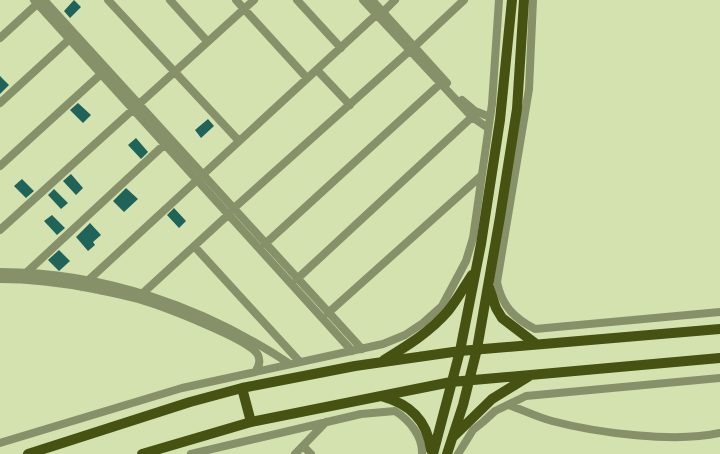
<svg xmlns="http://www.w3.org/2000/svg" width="720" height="454" font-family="'Titillium Web',sans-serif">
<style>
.building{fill:#206358}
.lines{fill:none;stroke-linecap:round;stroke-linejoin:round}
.minor{stroke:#869169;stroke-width:8}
.major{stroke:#455211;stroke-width:10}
</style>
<rect width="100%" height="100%" fill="#d3e2af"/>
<path class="building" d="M74 0 81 7 70 18 64 11Z
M0 76 9 85 0 94Z
M78 103 91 115 83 123 70 110Z
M208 119 214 126 201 138 195 130Z
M136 138 148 152 141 159 128 145Z
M71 174 83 188 76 195 63 181Z
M22 179 34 191 26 198 14 186Z
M126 188 138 199 124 212 113 201Z
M54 189 68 203 61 209 48 195Z
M174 208 186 221 179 228 167 215Z
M52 215 65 228 57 235 44 221Z
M90 223 101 235 93 242 95 245 88 251 76 237Z
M59 250 70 261 59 271 48 260Z"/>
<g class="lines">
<path class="minor" d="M34 0 352 351
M44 0 362 349
M108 0 239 141
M170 0 207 41
M236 0 307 78
M297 0 341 48
M363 0 472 117 488 128
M372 0 447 83
M533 0 529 89 497 282C502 306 514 318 535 329L720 312
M383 12 395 0
M0 38 37 4
M317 70 350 105
M462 100 475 111 490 117
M0 103 73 36
M0 166 101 74
M233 209 415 46 464 0
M0 230 254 0
M265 244 440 84
M194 246 300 362
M0 272C104 272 204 307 290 364
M26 273 165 144
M0 279C31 279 63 283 94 289 108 292 124 295 138 299 159 305 250 339 258 355 261 362 259 367 255 372
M297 279 472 117
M81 287 376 15
M143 293 229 214
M328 313 481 176
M509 405C523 410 537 417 552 421 597 433 675 443 720 433
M0 443 182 388 383 344 405 335 423 323 442 306 466 261 473 238 492 104 499 0
M303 446 311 454
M191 454 361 414 395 411C409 420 423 436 422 454
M295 454 326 422
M458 454 473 430 483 422 495 411 526 396 720 378"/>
<path class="major" d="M489 287 496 308 502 318 536 344
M384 360C407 346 430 332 448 311 457 300 464 287 472 275
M242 388 251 422
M381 396C410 404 427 420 431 450
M454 436 492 399 531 375
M28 454 190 402 242 388 355 366 460 351 720 329
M142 454 251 422 451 382 720 358
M433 454 460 351 481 244 500 120 512 0
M447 454 463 405 477 349 500 217 517 109 524 0"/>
</g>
</svg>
